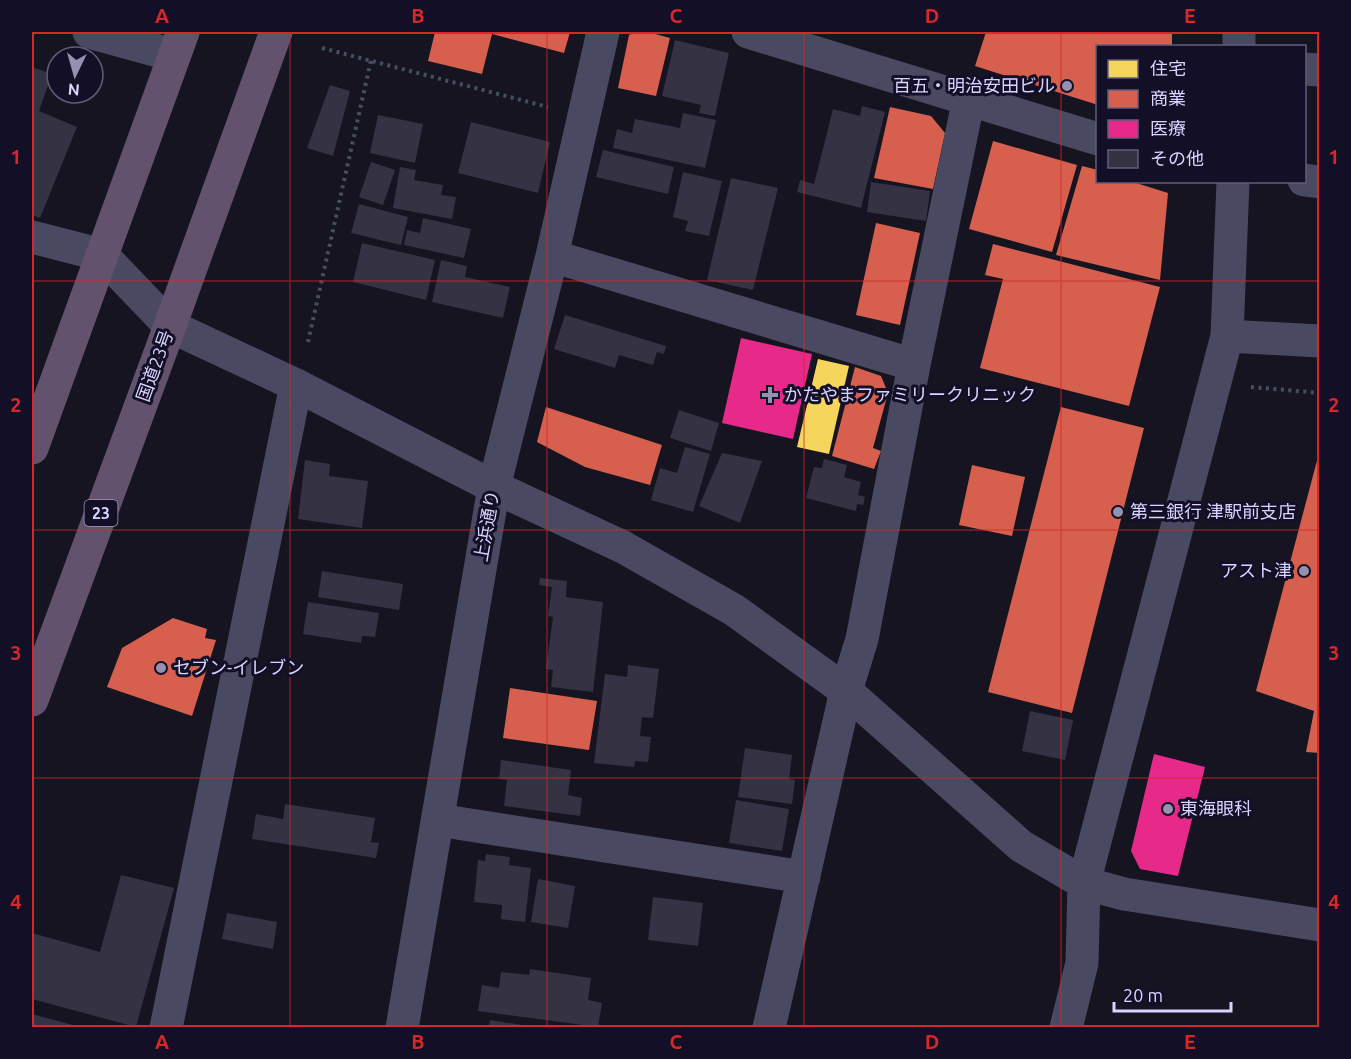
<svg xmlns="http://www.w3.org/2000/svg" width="1351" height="1059" font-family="Ubuntu,'Noto Sans JP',sans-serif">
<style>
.homes{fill:#f6d55c}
.shops{fill:#d6604d}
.health{fill:#e7298a}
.building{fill:#343243}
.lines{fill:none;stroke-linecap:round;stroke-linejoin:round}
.path{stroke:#44505f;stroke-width:4;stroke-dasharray:3 4.5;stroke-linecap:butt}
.minor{stroke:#4a4962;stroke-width:33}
.tertiary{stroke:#4a4962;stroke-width:33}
.trunk{stroke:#62526e;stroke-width:33}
.grid{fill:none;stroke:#d62828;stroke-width:1.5;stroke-opacity:0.55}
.poi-dot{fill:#9591b1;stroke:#130f26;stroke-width:2}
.labels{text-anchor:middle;stroke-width:6;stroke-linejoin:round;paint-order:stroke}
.shield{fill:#130f26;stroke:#9e99be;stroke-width:1.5}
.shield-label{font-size:16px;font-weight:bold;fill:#d9d4ff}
.poi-label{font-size:18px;fill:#d9d4ff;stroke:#130f26;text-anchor:start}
.street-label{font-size:18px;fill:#d9d4ff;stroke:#130f26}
.neatline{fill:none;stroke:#d62828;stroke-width:2}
.grid-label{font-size:20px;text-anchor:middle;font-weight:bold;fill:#d62828}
</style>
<rect width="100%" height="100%" fill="#161421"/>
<path class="homes" d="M818 359 849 366 829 454 797 447Z"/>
<path class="shops" d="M435 32H570L564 53 492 34 482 74 428 61Z
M635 32H648L670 38 656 96 618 88 629 35Z
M986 32H1172V46H1098V105L975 66Z
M890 107 931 116 945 133 933 189 874 178Z
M993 141 1077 165 1052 252 969 229Z
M1082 166 1098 170V182H1133L1168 193 1160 280 1056 255Z
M876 223 920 233 900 325 856 315Z
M993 244 1160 287 1129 406 980 368 1003 279 985 275Z
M855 367 881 376 888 393 873 448 881 451 874 469 832 456Z
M546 407 662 445 650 485 585 467 537 442Z
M1061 407 1144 428 1072 713 988 692Z
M1319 453H1320V753L1306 752 1314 711 1256 691Z
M972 465 1025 477 1012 536 959 525Z
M173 618 207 629 205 638 216 640 192 716 107 687 122 648Z
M510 688 597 701 589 750 503 738Z"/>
<path class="health" d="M741 338 812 354 793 439 722 423Z
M1154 754 1205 767 1178 876 1140 869 1131 851Z"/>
<path class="building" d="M675 40 729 53 715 116 699 113 701 105 662 96Z
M32 67 52 74 39 111 77 127 40 218 32 215V112L33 109 32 108Z
M330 85 350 91 333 156 307 148Z
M862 106 885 112 861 208 797 192 800 180 814 184 833 109 860 116Z
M683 113 716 120 705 168 613 148 617 129 632 133 635 119 680 128Z
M378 115 423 124 415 163 370 153Z
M471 122 550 142 538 193 458 173Z
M603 150 674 167 668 194 596 177Z
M371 162 395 170 383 205 359 197Z
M400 167 416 170 414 180 443 185 441 195 456 197 452 219 393 208Z
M683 172 722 181 709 236 685 231 688 221 673 217Z
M731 178 778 188 753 290 707 280Z
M871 182 930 191 926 221 867 212Z
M359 204 408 217 401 245 351 233Z
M423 218 471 229 464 258 404 245 407 230 420 233Z
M362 243 435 260 426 300 353 282Z
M441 260 467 266 465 277 510 287 503 318 432 302Z
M565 315 666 346 664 354 657 352 653 365 619 355 615 368 554 349Z
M679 410 719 423 711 451 670 438Z
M685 447 710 454 693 512 651 500 660 468 677 473Z
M722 453 762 461 740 523 699 506Z
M824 459 847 465 844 477 861 482 858 495 865 497 863 505 857 504 856 511 806 498 814 467 822 468Z
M305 460 330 464 329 476 368 481 362 528 298 519Z
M322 571 403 584 399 610 318 597Z
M540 578 567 581 566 597 603 602 593 692 551 687 553 670 546 669 553 617 548 616 552 587 539 585Z
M308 602 379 613 375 637 362 636 361 643 303 634Z
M628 665 659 669 653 718 642 717 640 736 651 737 648 762 635 761 634 767 594 763 605 674 627 677Z
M1030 711 1073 720 1065 760 1022 751Z
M745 748 792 755 789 779 795 780 792 804 738 797Z
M501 760 571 770 568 795 582 798 580 816 504 806 507 780 499 779Z
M736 800 789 809 782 851 729 843Z
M285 804 375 818 371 842 379 843 376 858 252 839 256 814 283 819Z
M486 854 510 857 509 865 531 868 525 922 501 919 502 905 474 902 478 860 485 861Z
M121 875 174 888 136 1027 32 999V933L100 952Z
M538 879 575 886 568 928 531 922Z
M653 897 703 903 698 946 648 940Z
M227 913 277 922 273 949 222 939Z
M530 969 591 978 588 1000 602 1003 598 1027 478 1011 482 985 499 988 501 972 529 975Z
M32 1014 80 1027V1028H32Z
M490 1020 528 1026V1028H489Z"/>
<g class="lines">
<path class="path" d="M322 48 548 107
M308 342 371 60
M1251 387 1320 393"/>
<path class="minor" d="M89 32 173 55
M748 32 1098 139
M1239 46V32
M1304 69 1320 70
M1304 180 1320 182
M32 237 102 255
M552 256 914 365
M1227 336 1320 341
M438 820 804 877
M1084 883 1124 894 1320 925
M166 1028 296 385
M402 1028 494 487 552 256 603 32
M769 1028 846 691 862 639 914 365 969 98"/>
<path class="tertiary" d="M102 255 170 326 296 385 494 487 623 547 734 610 846 691 1021 846 1084 883
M1066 1028 1082 963 1084 883 1227 336 1233 182"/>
<path class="trunk" d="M32 448 183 32
M32 700 170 326 276 32"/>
</g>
<path class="grid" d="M290 32V1028M547 32V1028M804 32V1028M1061 32V1028M32 281H1320M32 530H1320M32 778H1320"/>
<g class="poi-dot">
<circle cx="1067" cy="86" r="6"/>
<path d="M767 386h6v6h6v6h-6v6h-6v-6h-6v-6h6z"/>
<circle cx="1118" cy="512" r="6"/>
<circle cx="1304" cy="571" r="6"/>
<circle cx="161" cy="668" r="6"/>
<circle cx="1168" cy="809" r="6"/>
</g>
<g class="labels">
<rect class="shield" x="84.5" y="500" width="33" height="26" rx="4.5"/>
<g class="shield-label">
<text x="101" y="519">23</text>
</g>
<g class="poi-label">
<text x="1055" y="92" text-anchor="end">百五・明治安田ビル</text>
<text x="784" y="401">かたやまファミリークリニック</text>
<text x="1130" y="518">第三銀行 津駅前支店</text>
<text x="1292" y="577" text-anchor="end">アスト津</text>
<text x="173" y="674">セブン-イレブン</text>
<text x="1180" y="815">東海眼科</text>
</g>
<g class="street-label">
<text transform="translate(155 366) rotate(-70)" y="6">国道23号</text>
<text transform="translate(487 526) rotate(-80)" y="6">上浜通り</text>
</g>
</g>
<rect width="1351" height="1059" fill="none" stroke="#130f26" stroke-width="66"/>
<rect x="1096" y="45" width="210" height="138" fill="#130f26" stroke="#625e7d" stroke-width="1.5"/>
<rect x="1108" y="60" width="30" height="18" fill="#f6d55c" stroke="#625e7d" stroke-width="1.5"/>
<text x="1150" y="75" font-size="18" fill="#d9d4ff">住宅</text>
<rect x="1108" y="90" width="30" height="18" fill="#d6604d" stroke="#625e7d" stroke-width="1.5"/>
<text x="1150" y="105" font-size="18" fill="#d9d4ff">商業</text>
<rect x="1108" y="120" width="30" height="18" fill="#e7298a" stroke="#625e7d" stroke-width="1.5"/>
<text x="1150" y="135" font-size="18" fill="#d9d4ff">医療</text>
<rect x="1108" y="150" width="30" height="18" fill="#343243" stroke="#625e7d" stroke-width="1.5"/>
<text x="1150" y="165" font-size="18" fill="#d9d4ff">その他</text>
<g transform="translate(75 75) rotate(185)"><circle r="28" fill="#130f26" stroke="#625e7d" stroke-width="1.5"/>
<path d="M0-4.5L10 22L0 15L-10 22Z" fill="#9591b1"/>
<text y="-9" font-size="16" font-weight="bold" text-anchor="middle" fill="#d9d4ff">N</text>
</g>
<path d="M1114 1002v9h117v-9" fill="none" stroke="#d9d4ff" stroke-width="3"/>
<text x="1123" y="1002" font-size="18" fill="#d9d4ff" stroke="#130f26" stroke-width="4.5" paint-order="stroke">20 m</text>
<rect x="33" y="33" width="1285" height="993" class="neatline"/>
<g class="grid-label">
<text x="162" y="23">A</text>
<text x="418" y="23">B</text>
<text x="676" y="23">C</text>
<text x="932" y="23">D</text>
<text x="1190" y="23">E</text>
<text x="16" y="164">1</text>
<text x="1334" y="164">1</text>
<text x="16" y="412">2</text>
<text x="1334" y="412">2</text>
<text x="16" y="660">3</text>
<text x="1334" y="660">3</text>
<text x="16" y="909">4</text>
<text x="1334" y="909">4</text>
<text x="162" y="1049">A</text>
<text x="418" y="1049">B</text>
<text x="676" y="1049">C</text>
<text x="932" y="1049">D</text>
<text x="1190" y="1049">E</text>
</g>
</svg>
